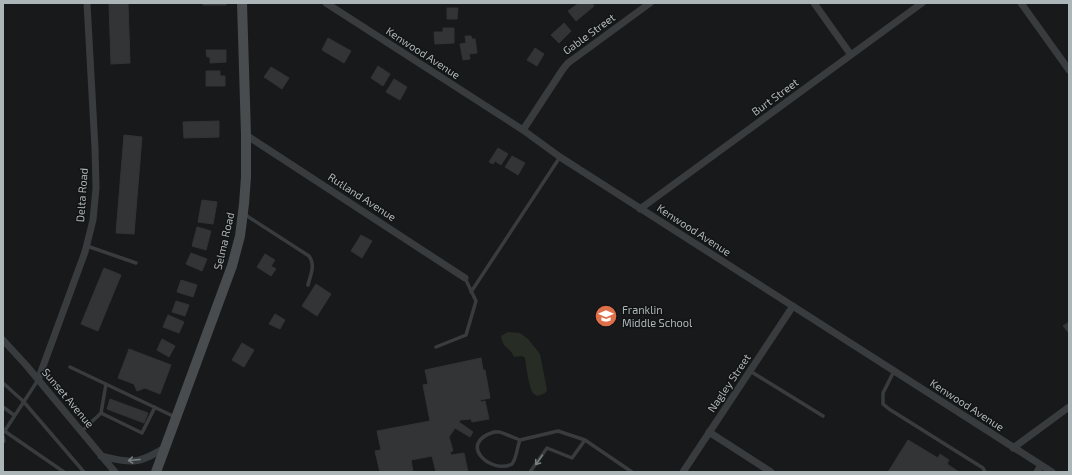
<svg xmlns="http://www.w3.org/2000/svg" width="1072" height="475" font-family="'Exo 2',sans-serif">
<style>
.green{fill:#272c24}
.building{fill:#333435;stroke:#323335}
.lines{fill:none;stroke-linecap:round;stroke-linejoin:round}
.lane{stroke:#393c3e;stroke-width:3.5}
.street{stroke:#393c3e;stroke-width:7}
.secondary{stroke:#484c4e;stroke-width:10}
.oneway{stroke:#787f81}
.labels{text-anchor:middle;stroke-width:3;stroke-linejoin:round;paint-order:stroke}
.street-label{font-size:11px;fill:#acb5b8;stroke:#131415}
.poi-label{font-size:11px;fill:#acb5b8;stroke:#131415;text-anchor:start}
</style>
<rect width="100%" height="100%" fill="#18191a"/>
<path class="green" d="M508 332 520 333 528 339 540 354 547 390C546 393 544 394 540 395 538 396 536 396 534 394 529 390 526 365 525 358L522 356 514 357C510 347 503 349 501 336Z"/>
<path class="building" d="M109 3H128L130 63 111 64Z
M203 3H226V5H203Z
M579 3H592L594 6 576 21 568 11Z
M447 8H458L457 19H447Z
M564 23 571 31 559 43 551 35Z
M443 28H454V43L435 44 434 32H443Z
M465 36H471L472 39H475L477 53 469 54 470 59 463 60 460 44 466 43Z
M328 38 351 51 344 63 322 50Z
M535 48 544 54 537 66 527 60Z
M206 50H226V62L210 63V57H207Z
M378 66 390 74 383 86 371 78Z
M271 67 289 78 282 89 264 77Z
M206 71H220V76H225V86H206Z
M394 79 407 87 400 100 386 92Z
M219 121V137L184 138 183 122Z
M124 135 142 137 134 234 116 233Z
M498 148 508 154 501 165 495 161 493 164 489 162Z
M512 156 525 163 518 175 505 167Z
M202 200 217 202 213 224 198 222Z
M197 227 211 231 206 250 192 246Z
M361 235 372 241 362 258 351 251Z
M191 253 207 259 202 271 186 264Z
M265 254 275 260 271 266 276 269 271 276 257 267Z
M104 268 121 275 98 331 81 324Z
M181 280 197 285 193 297 177 292Z
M316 284 331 294 317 316 302 306Z
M176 301 189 305 185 316 172 312Z
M275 314 285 320 280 329 269 324Z
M168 315 184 322 179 333 163 327Z
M1069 322V333L1063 326Z
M162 339 175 346 169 357 157 350Z
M242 343 254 350 244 367 232 360Z
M129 349 171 365 160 394 145 388 137 391 134 384 118 378Z
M481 358 483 370H485L490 398 480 400 481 402 485 401 489 419 472 422 471 419 460 420 459 422 473 432 470 437 455 428 449 437 453 451 450 452 451 455 464 453 468 472H436L432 456 411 460 413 472H380L375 451 381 450 377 431 430 421 423 385 428 384 425 370Z
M110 399 148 413 144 423 107 409Z
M908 440 938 458 940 454 949 460 947 464 959 472H888Z"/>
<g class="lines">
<path class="lane" d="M244 214 309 256C316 265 310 276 308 285
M87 246 136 263
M471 292 560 157
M436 347 466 335 476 301 465 278
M70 367 175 417
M750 371 823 416
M894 371 883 393V404L889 409 983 468 985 472
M3 383 23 401 84 472
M3 407 14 415
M101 413 106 384
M3 430 64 472
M4 432 38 380
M81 432 101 413 142 433 155 407
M494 432H500L520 440C517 447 517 457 512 464 492 475 456 444 494 432Z
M3 436 4 441 3 442
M520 440 558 431 585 440
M530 472 547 448 572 458 585 440 632 472"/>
<path class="street" d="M326 3 523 130 560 157 1052 472
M814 3 851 55
M1021 3 1069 70
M523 130 563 69 568 63 650 3
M246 135 465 278
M640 209 922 3
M3 340 26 365 115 472
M38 380 85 252 93 220 96 188 95 148 87 3
M709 432 771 472
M1013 448 1069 407
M101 456C110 458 124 462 133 461 144 461 155 453 165 448
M683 472 793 306
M1037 472 1041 465"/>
<path class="secondary" d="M156 472 232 266 240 236 244 204 246 177V135L242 3"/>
</g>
<defs><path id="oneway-shaft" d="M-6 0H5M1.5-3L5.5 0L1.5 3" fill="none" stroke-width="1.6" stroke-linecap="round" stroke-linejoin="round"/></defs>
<g class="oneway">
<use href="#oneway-shaft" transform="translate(134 460) rotate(175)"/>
<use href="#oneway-shaft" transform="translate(539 460) rotate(125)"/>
</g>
<defs>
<g id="school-disc" transform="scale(1.15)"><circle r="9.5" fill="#de6f4b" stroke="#131415"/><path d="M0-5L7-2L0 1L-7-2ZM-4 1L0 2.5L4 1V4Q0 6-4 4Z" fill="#fff"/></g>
</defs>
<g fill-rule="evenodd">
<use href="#school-disc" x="606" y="316"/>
</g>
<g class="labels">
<g class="street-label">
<text transform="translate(589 34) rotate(-36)" y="4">Gable Street</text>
<text transform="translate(423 53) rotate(33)" y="4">Kenwood Avenue</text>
<text transform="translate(775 97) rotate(-36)" y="4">Burt Street</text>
<text transform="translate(82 195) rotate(-86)" y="4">Delta Road</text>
<text transform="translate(362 197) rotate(33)" y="4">Rutland Avenue</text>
<text transform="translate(694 230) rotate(33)" y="4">Kenwood Avenue</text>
<text transform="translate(224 241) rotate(-77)" y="4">Selma Road</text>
<text transform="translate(729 383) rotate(-56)" y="4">Nagley Street</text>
<text transform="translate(68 398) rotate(50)" y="4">Sunset Avenue</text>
<text transform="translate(967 405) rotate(33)" y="4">Kenwood Avenue</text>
</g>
<g class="poi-label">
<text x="622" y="314">Franklin<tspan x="622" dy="13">Middle School</tspan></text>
</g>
</g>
<rect width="1072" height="475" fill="none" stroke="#acb5b8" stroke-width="8"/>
</svg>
